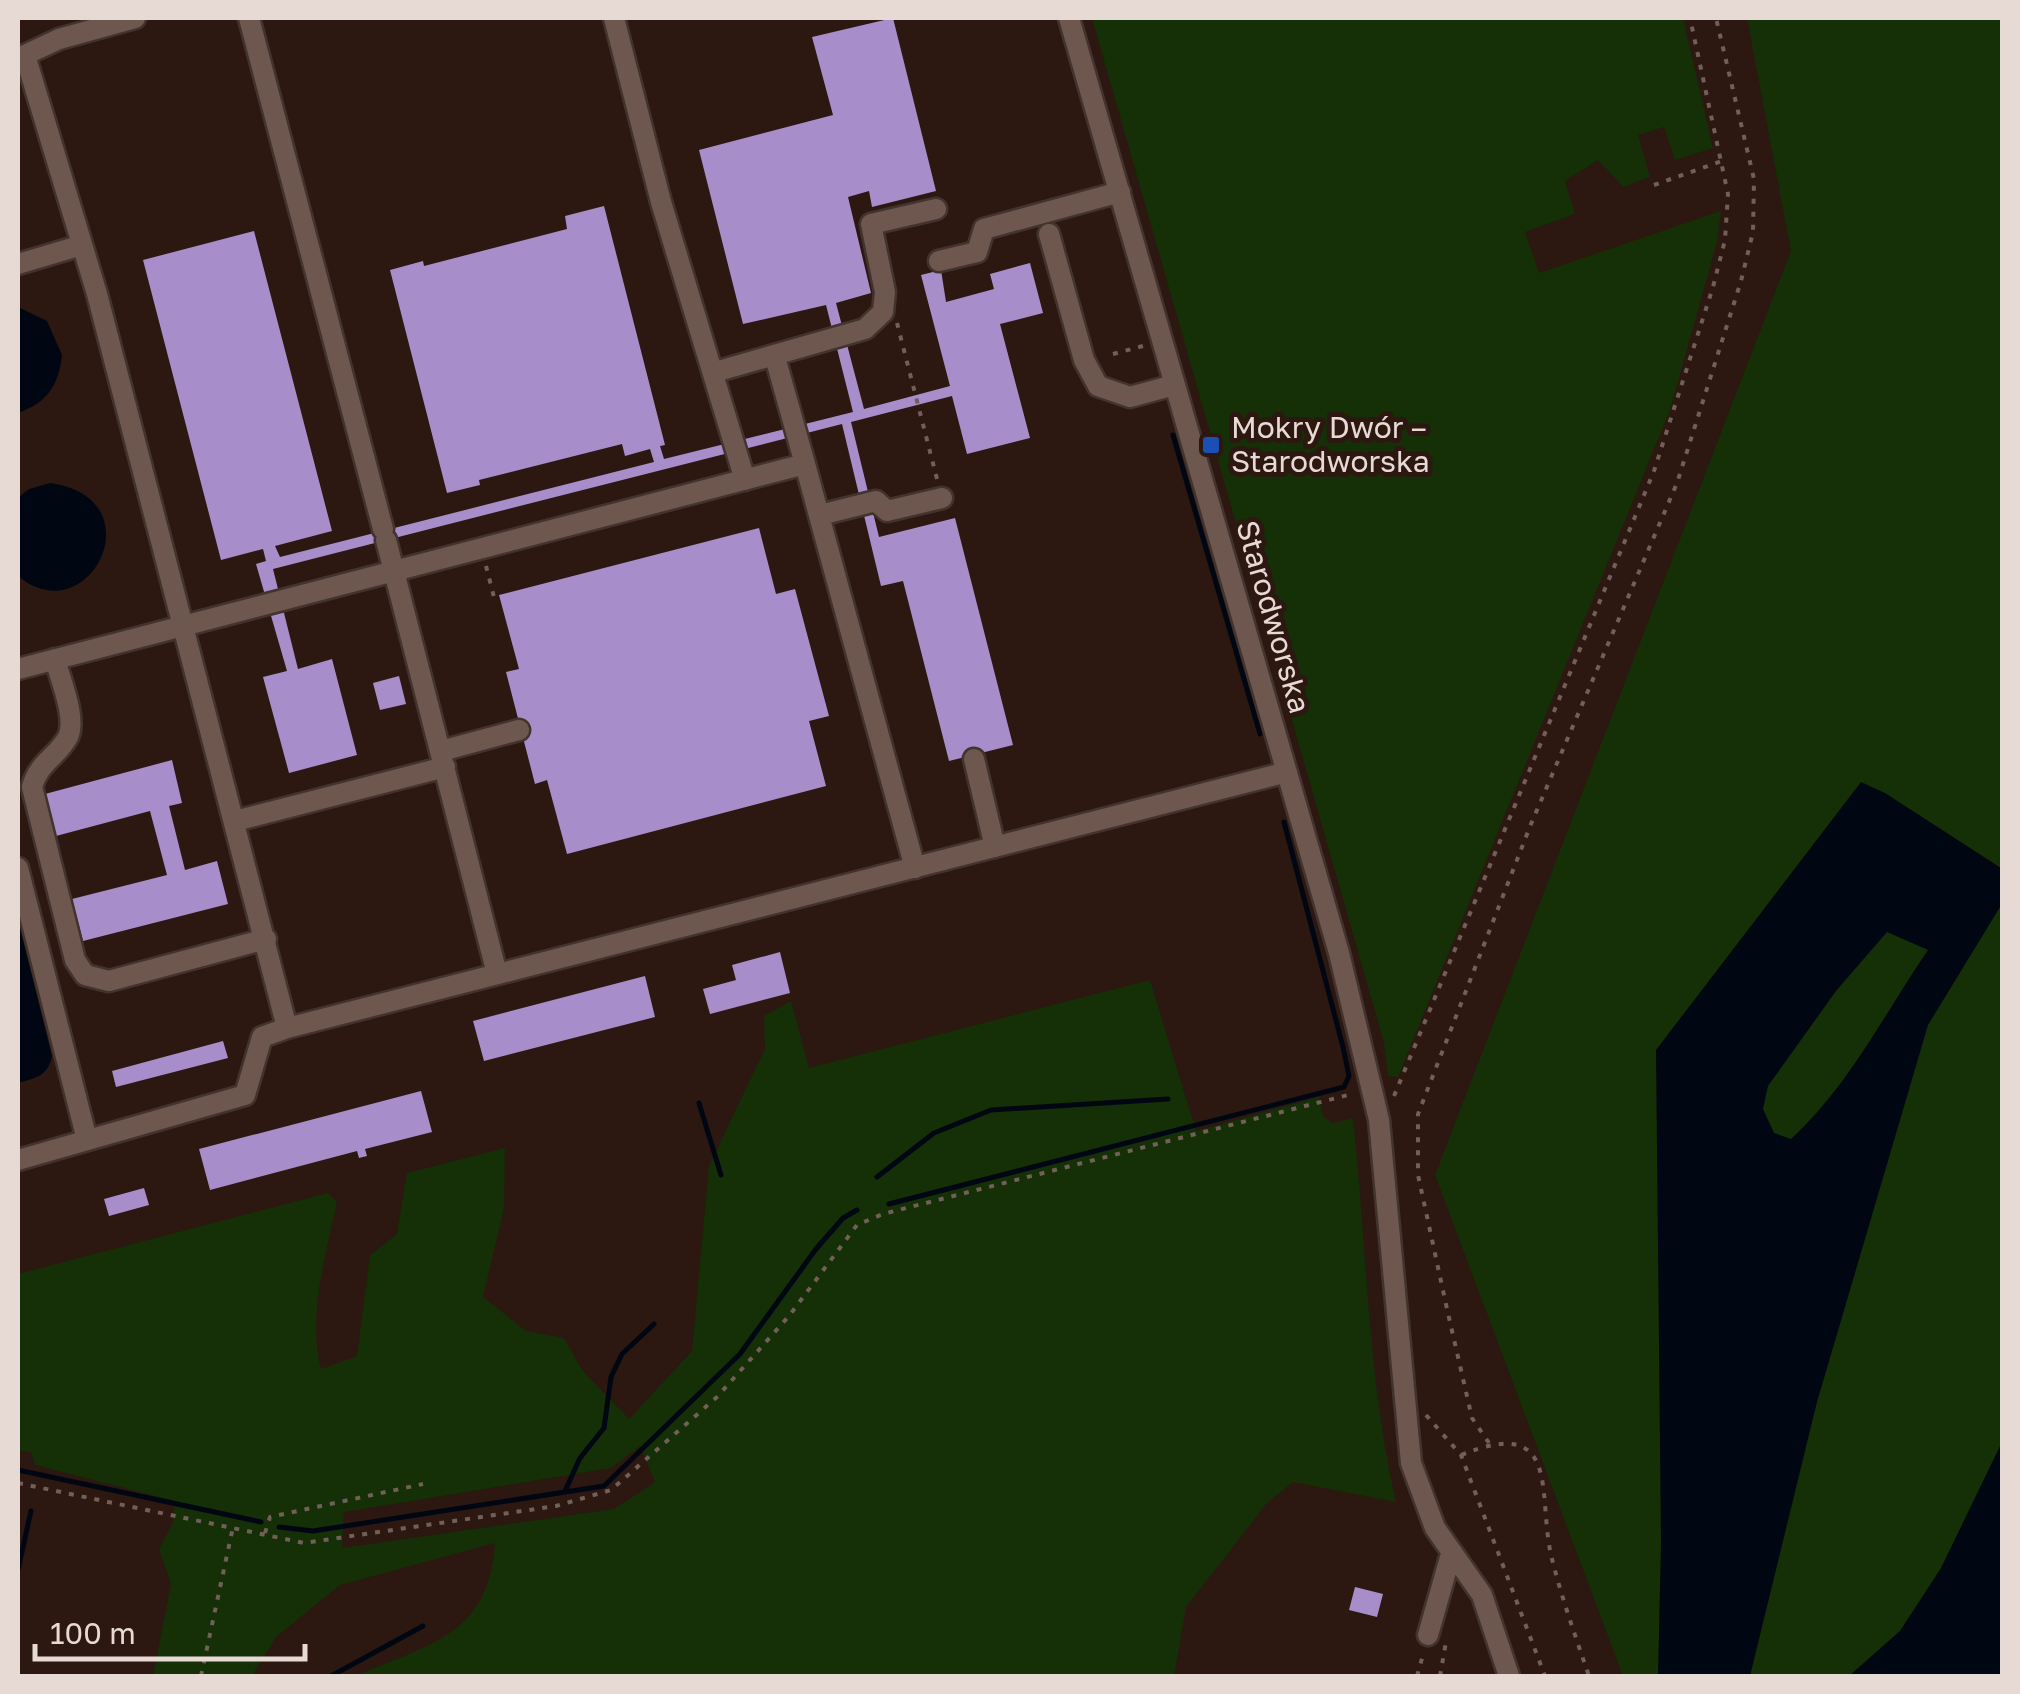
<svg xmlns="http://www.w3.org/2000/svg" width="2020" height="1694" font-family="'Golos Text',sans-serif">
<style>
.green{fill:#152f07;fill-rule:evenodd}
.water{fill:#000713;fill-rule:evenodd}
.lines{fill:none;stroke-linecap:round;stroke-linejoin:round}
.stream{stroke:#000713;stroke-width:5}
.building{fill:#a88dcb}
.minor-casing{stroke:#42332f;stroke-width:25}
.path{stroke:#715f58;stroke-width:4;stroke-dasharray:5 8;stroke-linecap:butt}
.minor{stroke:#6e574e;stroke-width:20}
.transit-dot{fill:#1a4fb4;stroke:#2c1810;stroke-width:4}
.labels{text-anchor:middle;stroke-width:10;stroke-linejoin:round;paint-order:stroke}
.poi-label{font-size:30px;fill:#e7d9d4;stroke:#2c1810;text-anchor:start}
.street-label{font-size:30px;fill:#e7d9d4;stroke:#2c1810}
</style>
<rect width="100%" height="100%" fill="#2c1810"/>
<path class="green" d="M1092 18H1683L1713 148 1675 160 1664 127 1638 135 1650 177 1623 187 1598 160 1565 181 1575 214 1525 232 1539 273 1721 211 1717 242 1670 410 1398 1077 1388 1076 1384 1043Z
M1747 18H2002V1676H1623L1435 1175 1791 251Z
M1150 980 1196 1131 1319 1097 1323 1116 1332 1123 1353 1118C1367 1247 1367 1376 1396 1502L1293 1482 1267 1503 1186 1607 1174 1676H356C430 1643 489 1636 495 1543L340 1585 276 1637 252 1676H153L171 1584 159 1549 173 1522 175 1501 35 1465 31 1452 18 1450V1274L328 1193 337 1202C326 1254 307 1317 321 1369L357 1356 370 1255 397 1234 407 1173 505 1148 504 1208 483 1297 526 1331 564 1338 582 1370 629 1419 692 1351 709 1166 765 1049 764 1016 791 1001 809 1068ZM640 1446 655 1482 614 1509 342 1548 344 1512 611 1468Z"/>
<path class="water" d="M18 307 47 321 62 355C59 385 47 403 18 413Z
M50 483C158 498 89 635 18 576V498L29 489Z
M1861 782 1885 793 2001 868 2000 907 1928 1025 1817 1402 1750 1676H1658L1661 1543 1656 1050ZM1887 932 1928 950C1885 1013 1848 1087 1791 1139L1774 1133 1763 1109 1768 1086 1836 991Z
M18 920 52 1056C48 1076 36 1078 18 1083Z
M2002 1442V1676H1849L1900 1631 1941 1568Z"/>
<g class="lines">
<path class="stream" d="M1173 435 1260 734
M699 1103 721 1175
M877 1177 934 1133 991 1110 1168 1099
M889 1204 1344 1087 1349 1076 1343 1047 1284 822
M18 1470 261 1522
M565 1491 580 1458 604 1428 611 1377 622 1354 654 1324
M279 1527 313 1531 604 1486 740 1354 816 1249 843 1218 857 1210
M18 1570 31 1511
M331 1676 423 1626"/>
</g>
<path class="building" d="M893 18 936 191 872 207 869 191 848 197 871 293 836 303 864 409 950 386 921 275 941 270 946 302 994 289 990 274 1030 263 1043 313 1000 324 1030 438 967 454 952 396 851 422 879 537 955 518 1013 745 949 761 903 581 881 586 842 424 273 569 298 669 332 659 357 755 289 773 263 677 287 671 256 564 266 561 263 549 221 560 143 260 254 231 332 531 275 546 280 557 654 462 650 449 625 456 622 444 479 480 480 485 447 493 390 270 423 261 424 266 567 229 565 216 604 206 665 445 660 446 664 459 853 412 826 305 743 324 699 150 833 115 812 37Z
M759 528 776 594 795 589 829 716 809 721 826 786 567 854 547 780 535 784 506 672 519 669 499 595Z
M399 676 406 704 380 710 373 683Z
M172 760 182 803 169 806 185 870 217 861 228 904 83 941 72 899 167 875 150 811 56 836 45 794Z
M780 952 790 993 710 1014 703 989 736 980 732 965Z
M645 976 655 1017 484 1061 473 1021Z
M223 1041 228 1058 116 1087 112 1071Z
M421 1091 432 1132 365 1149 367 1156 359 1158 357 1151 210 1190 199 1149Z
M144 1188 149 1205 109 1216 104 1199Z
M1355 1587 1383 1594 1377 1617 1349 1610Z"/>
<g class="lines">
<g class="minor-casing">
<path id="minor" d="M135 18 59 39 25 55 97 294 287 1028 1287 772
M249 18 383 529
M614 18 661 202 745 480
M1069 18 1339 953 1379 1120 1411 1463 1435 1528 1482 1595 1509 1676
M1049 234 1084 360 1098 386 1130 397 1174 385
M939 261 977 252 984 229 1120 192
M18 264 82 245
M775 357 805 464
M715 372 865 329 883 312 885 292 871 224 936 209
M820 515 876 501 887 511 942 498
M386 540 497 974
M55 659C60 679 77 718 68 737 57 757 38 763 32 787L75 960 85 975 109 981 266 939
M18 669 805 464 915 868
M441 751 519 730
M974 759 995 847
M235 821 445 767
M18 868 87 1140
M18 1160 245 1095 262 1037 287 1028
M1428 1635 1451 1554"/>
</g>
<path class="path" d="M1654 185 1722 161
M897 323 937 479
M1113 354 1143 346
M486 566 495 601
M1394 1096 1654 471 1713 287 1725 240 1728 194 1690 18
M1426 1415 1461 1455 1545 1676
M1489 1443 1472 1418 1447 1309 1418 1175V1114L1531 824 1677 483 1741 281 1753 232 1754 179 1716 18
M1461 1455C1564 1413 1536 1497 1552 1559 1562 1599 1576 1638 1589 1676
M18 1483 304 1543 556 1506 611 1490 717 1397 789 1316 857 1225 883 1214 1352 1094
M265 1533 270 1517 423 1484
M201 1676 233 1527
M1417 1676 1423 1655
M1440 1676 1446 1642"/>
<use href="#minor" class="minor"/>
</g>
<rect class="transit-dot" x="1201" y="435" width="20" height="20" rx="5"/>
<g class="labels">
<g class="poi-label">
<text x="1231" y="438">Mokry Dwór –<tspan x="1231" dy="34">Starodworska</tspan></text>
</g>
<g class="street-label">
<text transform="translate(1273 617) rotate(74)" y="10">Starodworska</text>
</g>
</g>
<rect width="2020" height="1694" fill="none" stroke="#e7d9d4" stroke-width="40"/>
<path d="M35 1644v15h270v-15" fill="none" stroke="#e7d9d4" stroke-width="5"/>
<text x="50" y="1644" font-size="30" fill="#e7d9d4" stroke="#2c1810" stroke-width="8" paint-order="stroke">100 m</text>
</svg>
